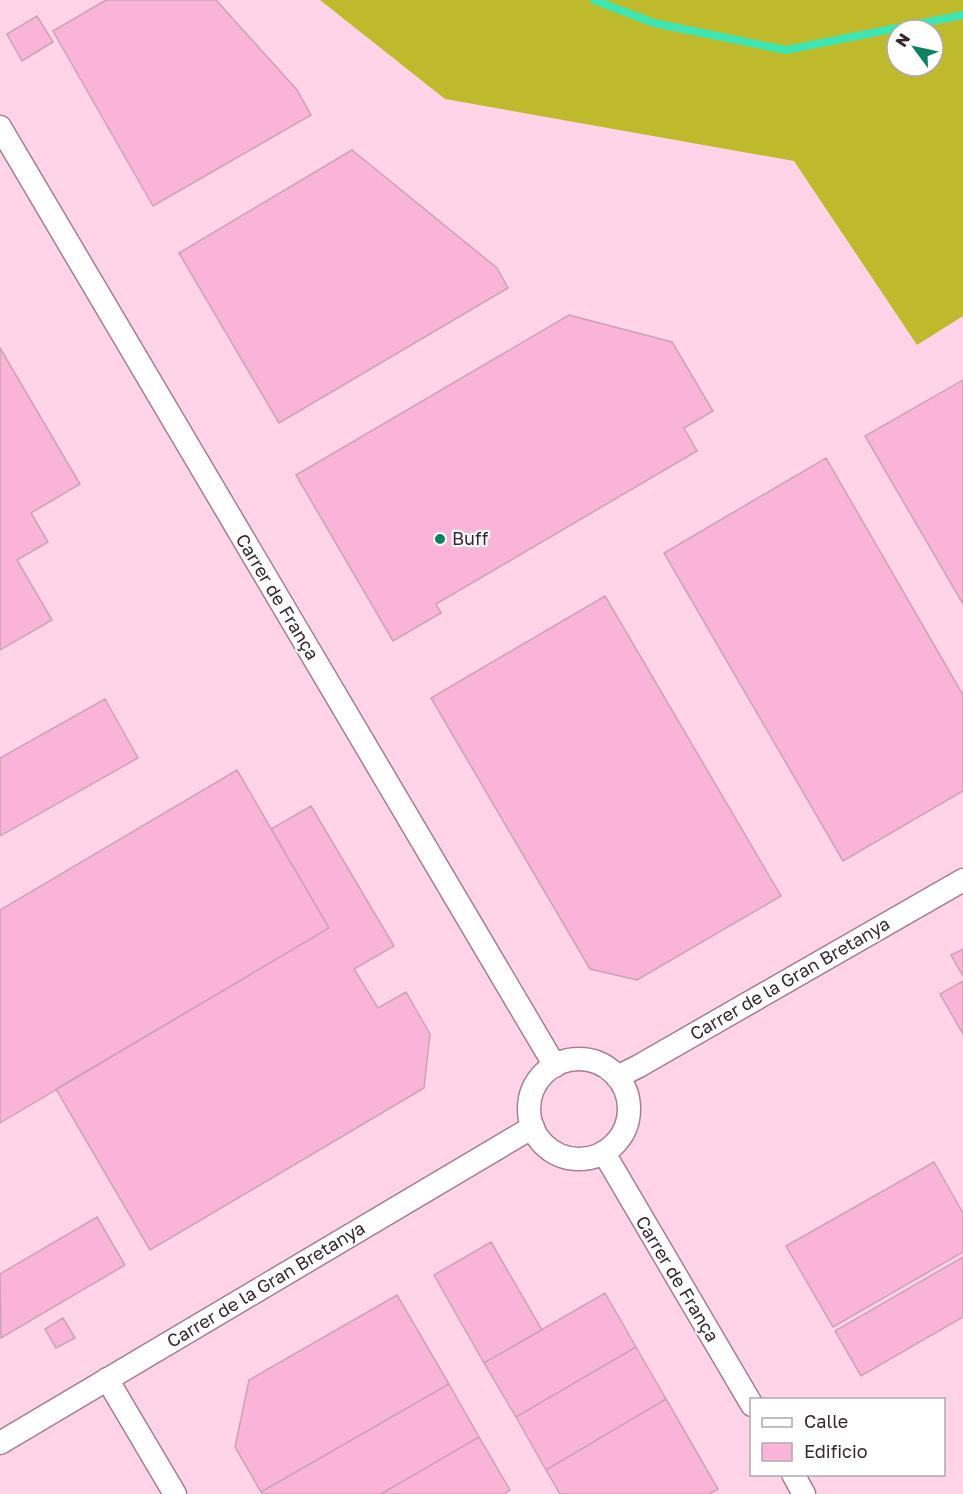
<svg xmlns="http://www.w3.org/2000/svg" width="963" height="1494" font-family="'Golos Text',sans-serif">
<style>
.forest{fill:#beba2c;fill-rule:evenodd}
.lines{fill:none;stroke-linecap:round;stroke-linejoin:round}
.stream{stroke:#3de6b3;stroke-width:8}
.building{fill:#fab4d7;stroke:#cba3b6;stroke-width:1.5}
.minor-casing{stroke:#a57e91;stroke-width:25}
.minor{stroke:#fff;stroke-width:22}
.poi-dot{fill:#088263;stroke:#fff;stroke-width:2}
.labels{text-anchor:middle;stroke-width:4.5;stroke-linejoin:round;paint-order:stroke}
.poi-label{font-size:18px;fill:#37272f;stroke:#fff;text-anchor:start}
.street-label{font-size:18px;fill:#37272f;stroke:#fff}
</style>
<rect width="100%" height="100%" fill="#ffd4e9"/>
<path class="forest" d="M320 0H963V316L917 345 794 161 445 99ZM897 30H933V66H897Z"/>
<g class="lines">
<path class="stream" d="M594 0 654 23 786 50 963 15"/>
</g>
<path class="building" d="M106 0H216L297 90 311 115 153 206 53 31Z
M37 16 53 42 22 61 7 34Z
M352 150 497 268 508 288 279 423 179 253Z
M569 315 672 342 713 411 684 428 697 451 436 604 441 613 393 641 296 475Z
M0 348 80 484 31 513 48 542 17 560 52 620 0 650Z
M963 380V604L865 436Z
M826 458 963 695V791L843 861 664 553Z
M605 596 781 896 637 980 590 969 431 698Z
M105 699 138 758 0 836V758Z
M237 770 329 928 0 1123V910Z
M311 806 394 946 354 969 378 1008 406 992 430 1034 424 1088 150 1250 56 1089 329 928 271 829Z
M963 949V976L951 955Z
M963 981V1034L940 994Z
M934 1162 963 1213V1252L833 1327 786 1246Z
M97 1217 125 1265 1 1338 0 1274Z
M491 1242 542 1330 484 1363 434 1275Z
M963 1257V1317L861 1376 835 1331Z
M605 1293 636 1347 516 1417 484 1363Z
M397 1295 449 1384 261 1492 235 1447 249 1380Z
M63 1318 75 1338 56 1348 45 1329Z
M636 1347 666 1399 546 1470 516 1417Z
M449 1384 479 1437 381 1494H262L261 1492Z
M666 1399 718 1489 709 1494H560L546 1470Z
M479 1437 510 1490 504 1494H381Z"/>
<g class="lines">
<g class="minor-casing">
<path id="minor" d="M0 127 555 1066
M529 1109a50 50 0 1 1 100 0a50 50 0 1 1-100 0Z
M617 1077 639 1066 963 880
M604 1153 752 1405
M107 1379 175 1494
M0 1443 533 1127
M793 1474 804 1494"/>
</g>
<use href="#minor" class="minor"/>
</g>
<circle class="poi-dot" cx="440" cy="539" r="6"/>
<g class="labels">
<g class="poi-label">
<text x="452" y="545">Buff</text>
</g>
<g class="street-label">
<text transform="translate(277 597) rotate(59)" y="6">Carrer de França</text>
<text transform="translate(790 979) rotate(-30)" y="6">Carrer de la Gran Bretanya</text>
<text transform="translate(677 1279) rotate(59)" y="6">Carrer de França</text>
<text transform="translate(266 1285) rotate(-31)" y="6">Carrer de la Gran Bretanya</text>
</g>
</g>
<rect x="750" y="1398" width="195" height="78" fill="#ffffff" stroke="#afa9ac" stroke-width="1.5"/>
<rect x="762" y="1418" width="30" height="9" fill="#ffffff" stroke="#afa9ac" stroke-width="1.5"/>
<text x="804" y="1428" font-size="18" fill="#37272f">Calle</text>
<rect x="762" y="1443" width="30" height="18" fill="#fab4d7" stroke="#afa9ac" stroke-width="1.5"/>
<text x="804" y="1458" font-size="18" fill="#37272f">Edificio</text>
<g transform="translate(915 48) rotate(303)"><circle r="28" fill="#ffffff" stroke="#afa9ac" stroke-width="1.5"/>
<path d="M0-4.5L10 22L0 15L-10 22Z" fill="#088263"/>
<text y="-9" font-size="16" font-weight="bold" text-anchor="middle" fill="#37272f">N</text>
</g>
</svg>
